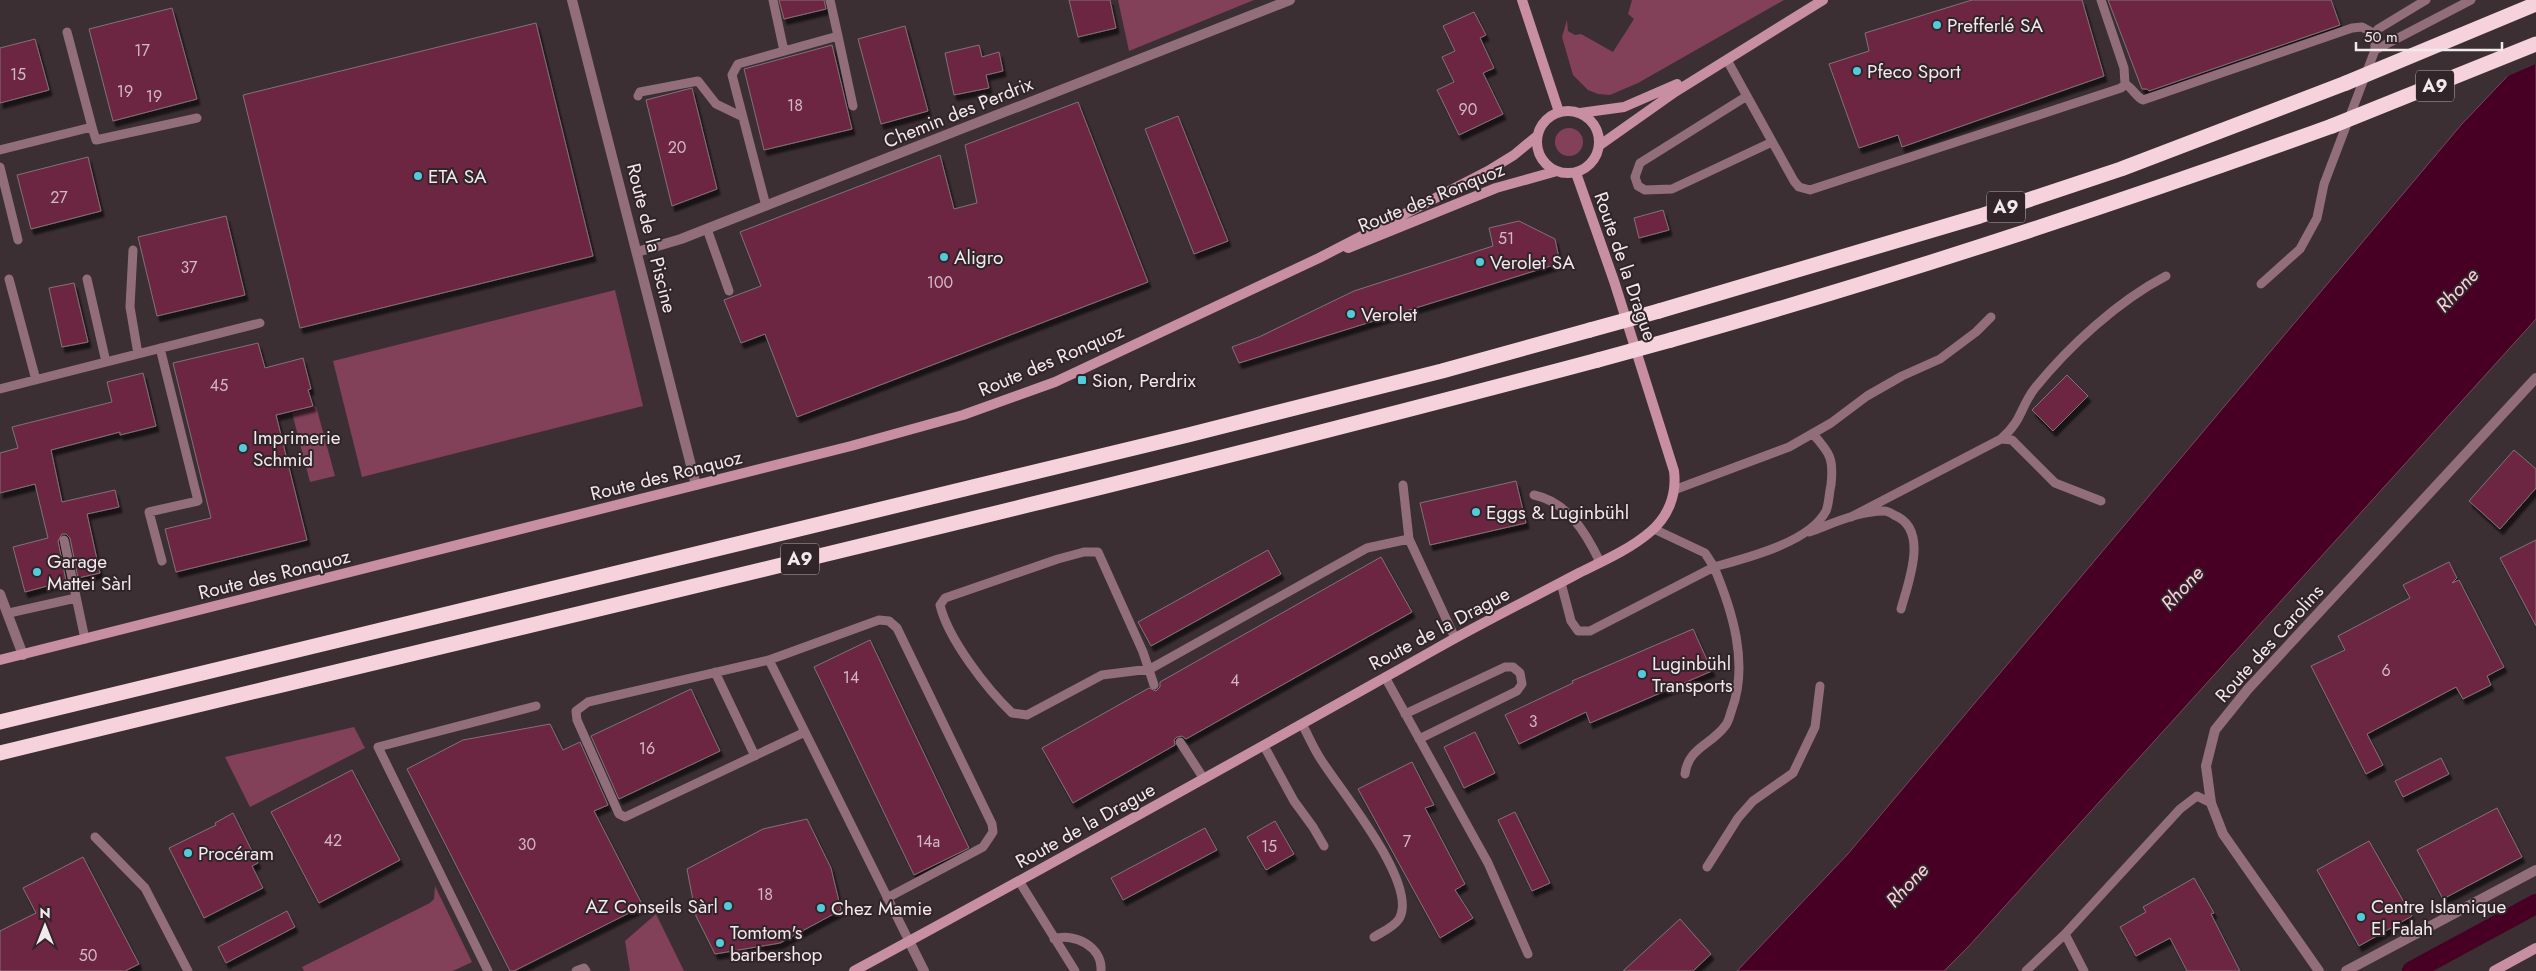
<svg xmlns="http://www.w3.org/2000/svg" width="2536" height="971" font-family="Jost,sans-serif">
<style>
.green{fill:#824059}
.water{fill:#470024;stroke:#7a4660}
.pier{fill:#3b2f33}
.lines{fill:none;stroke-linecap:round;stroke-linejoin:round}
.canal{stroke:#470024;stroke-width:20}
.building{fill:#6d2543;stroke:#807276;filter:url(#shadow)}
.lane{stroke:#926e7a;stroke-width:9}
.street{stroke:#926e7a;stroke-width:10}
.secondary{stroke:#c88fa2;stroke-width:10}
.highway{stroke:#f6d2dd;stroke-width:15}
.highway-bridge{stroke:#f6d2dd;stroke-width:15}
.poi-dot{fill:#53cbdb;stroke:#312529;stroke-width:2}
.labels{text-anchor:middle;stroke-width:4;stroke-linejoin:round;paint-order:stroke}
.number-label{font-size:16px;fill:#d1b8c2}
.shield{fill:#312529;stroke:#b8aeb2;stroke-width:1}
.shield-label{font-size:18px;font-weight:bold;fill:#f2e9ec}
.poi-label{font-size:19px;fill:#f2e9ec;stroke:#312529;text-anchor:start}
.street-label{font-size:19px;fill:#f2e9ec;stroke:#312529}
.water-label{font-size:20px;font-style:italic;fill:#fdcfde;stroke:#312529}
</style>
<defs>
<filter id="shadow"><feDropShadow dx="3" dy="5.5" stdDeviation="1" flood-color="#0009"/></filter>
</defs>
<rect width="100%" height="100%" fill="#3b2f33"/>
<path class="green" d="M1118 0H1254L1129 51Z
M1632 0H1784L1638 83 1610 95 1598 94 1588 90 1573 75 1562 37 1567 20 1568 31 1575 35 1581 34 1613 52 1634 19 1628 14Z
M1555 142a14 14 0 1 1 28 0a14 14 0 1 1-28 0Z
M615 290 643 406 362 477 333 361Z
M316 406 335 476 310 482 292 413Z
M354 727 365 748 250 807 225 757Z
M435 886 472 962 453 971H304L302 967 430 903 434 899Z
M656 914 684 971H630L625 941Z"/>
<path class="water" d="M2536 46V319L1968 947 1944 971H1737L1847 855 2461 125Z"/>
<path class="pier" d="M2536 44V64L2501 79 2534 45Z"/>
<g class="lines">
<path class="canal" d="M2412 971 2536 904"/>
</g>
<path class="building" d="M779 0H824L826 9 784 19Z
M1069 0H1110L1116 28 1078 37Z
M1972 0H2082L2104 76 1902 147 1898 135 1859 148 1829 64 1869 51 1865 33Z
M2108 0H2331L2340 25 2149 91 2147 89H2142Z
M172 8 197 99 113 121 89 29Z
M1474 12 1486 35 1480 38 1494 68 1483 73 1503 114 1459 135 1437 90 1454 82 1442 57 1455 51 1443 26Z
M536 23 593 256 300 328 243 95Z
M905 26 928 111 881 124 858 39Z
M35 39 49 90 0 103V48Z
M832 45 852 129 764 150 744 69Z
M979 45 982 57 999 52 1003 71 986 75 989 88 954 95 945 53Z
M692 88 717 189 672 206 646 100Z
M1078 102 1148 282 797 417 765 334 741 343 724 300 761 286 740 232 940 155 954 209 977 203 965 145Z
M1178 116 1228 241 1194 254 1145 129Z
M88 157 101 211 31 229 17 175Z
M1663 210 1669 230 1639 238 1634 218Z
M226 216 245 295 157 316 138 237Z
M1519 221 1555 239 1560 263 1239 363 1232 347 1259 337 1354 291 1493 246 1489 228Z
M74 283 88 342 62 347 49 288Z
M258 343 265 368 303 358 311 389 308 390 313 406 276 415 307 540 176 572 165 529 211 518 173 363Z
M143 373 156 426 120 435V432L51 450 62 502 115 490 119 507 87 514 100 573 78 578 70 538 66 534H62L58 541 66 581 25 592 13 547 48 538 35 484 0 493V453L18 448 12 427 112 402 107 382Z
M2067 375 2088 396 2053 431 2032 410Z
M2514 450 2536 469V488L2500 529 2469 501Z
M1516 481 1526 523 1430 545 1420 503Z
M2536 540V626L2500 558Z
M1268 550 1281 574 1151 646 1138 622Z
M1381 557 1412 612 1186 739 1182 736 1177 737 1174 740 1175 745 1073 803 1042 748 1149 688 1156 691 1160 687V682Z
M2449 562 2457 578 2452 583 2459 580 2504 667 2487 676 2491 685 2463 699 2456 687 2367 734 2383 765 2366 774 2311 666 2345 650 2338 636 2410 598 2403 585Z
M1693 629 1712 671 1590 723 1586 712 1519 744 1505 715 1573 683 1572 681Z
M870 640 969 848 914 875 814 667Z
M691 689 720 751 619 799 591 736Z
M550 724 563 750 580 742 608 805 594 811 643 906 514 971H510L407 769 463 740Z
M1475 732 1495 773 1464 788 1444 747Z
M2441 758 2449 774 2403 797 2395 781Z
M1412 762 1434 805 1425 808 1465 884 1455 890 1473 918 1440 938 1358 789Z
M352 770 400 860 319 903 271 812Z
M2497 808 2522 857 2443 899 2417 850Z
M1515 812 1550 883 1532 891 1498 820Z
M233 813 258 863 252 866 263 888 204 918 169 848 216 825 215 823Z
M807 819 831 868 841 910 780 943 715 954 696 916 687 869 763 829Z
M1275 821 1294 854 1266 870 1247 837Z
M1205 828 1217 850 1123 900 1111 878Z
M2369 841 2412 916 2359 946 2317 870Z
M83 857 139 964 125 971H0V931L36 913 23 888Z
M2194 878 2214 913 2211 914 2240 971H2187L2170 938 2136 956 2120 927 2146 912 2143 907Z
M287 911 295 927 226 963 218 947Z
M1680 919 1711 954 1693 971H1623Z"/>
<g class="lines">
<path class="lane" d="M773 0 784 51
M830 0 838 36
M2375 50V34L2378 29 2426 0
M1727 60 1794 181 1799 187 1810 190 2121 88 2125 84 2124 68 2101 0
M2125 84C2133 88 2135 96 2143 100L2352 28 2362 27 2375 34
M638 96 640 92 698 81 716 104 743 117
M1747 96 1640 163 1635 177 1638 186 1645 190 1672 189 1772 142
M92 127 96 140 197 118
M0 150 92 127 67 32
M0 167 18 240
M766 206 732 75 738 64 838 36 853 106
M707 229 729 291
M133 250 130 307 138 354
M9 279 36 380
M87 279 106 362
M2261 284 2300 249 2317 218 2324 184 2375 50 2471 0
M160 348 198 501 149 512 162 561
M0 389 260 323
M2001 439 2012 440 2055 483 2101 501
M1403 485 1409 539
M1674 490 1789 447 1831 423 1867 396 1902 376 1940 359 1976 332 1991 317
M1534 495C1568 502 1586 533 1600 562
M1851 517 2001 439C2023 420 2020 407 2035 388 2069 346 2118 301 2166 276
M1809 532C1832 524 1858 511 1884 511 1887 511 1891 513 1894 515 1930 529 1908 583 1901 609
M64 540 85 639
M1561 583 1571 621 1578 631H1590L1714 567 1705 553 1654 529
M9 613 76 598
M769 660 879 620 889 621 897 628 992 824 993 832 983 847 887 898
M715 672 755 756
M1385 677 1488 863 1528 954
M1154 685 1143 652 1098 552H1084L1058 559 945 598 940 605C948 639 987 689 1012 713L1027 715 1102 675 1150 669 1367 548 1409 539 1455 638
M1405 714 1505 667H1513L1520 673 1522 684 1517 691 1419 739
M1302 724C1308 735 1313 747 1320 758 1338 788 1420 884 1399 919 1394 927 1382 932 1374 937
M805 732 769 660 588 702 576 711 577 720 619 814 625 817 805 732 909 941
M1180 742 1204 779
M1264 746 1294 801 1313 827 1324 846
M1685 774C1688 748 1711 745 1725 726 1729 722 1730 714 1732 709 1749 663 1732 610 1714 567 1746 558 1809 543 1826 511 1829 504 1829 493 1831 485 1834 459 1830 453 1813 434
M95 837 145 888 188 971
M1707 867 1738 818 1753 801 1793 773 1815 727 1820 686
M1019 881 1075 971
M2065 934 2084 971
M1054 939C1074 932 1103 947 1101 971
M488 971 378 747 536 706
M576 971 584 968 586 971
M2026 971 2065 934 2180 809 2197 796 2211 803"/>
<path class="street" d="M572 0 696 485
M637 252 681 239 1290 0
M0 594 23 655
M909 941 924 971
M2319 971 2223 834 2211 803 2206 766 2215 730 2248 689 2536 378
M2346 971 2536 870"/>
<path class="secondary" d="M1522 0 1559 112
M1537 142a31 31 0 1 1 62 0a31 31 0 1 1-62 0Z
M1580 113 1624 107 1677 84
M1600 145 1675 92 1823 0
M1348 248 1496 188 1557 171
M0 660 851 446 963 415 1055 382 1319 258 1488 171 1514 155 1537 136
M854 971C1049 866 1241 758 1434 650 1481 623 1530 599 1577 574 1601 562 1629 550 1650 532 1668 517 1677 495 1674 471L1614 281 1576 173
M2494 971 2536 948"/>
<path class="highway" d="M1659 311 1980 216 2121 169 2346 83
M1671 340C1894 277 2114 205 2332 126
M0 722 1188 435 1442 371 1590 330
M0 753C533 623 1068 501 1598 360"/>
<path class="highway-bridge" d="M2346 83 2536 4
M2332 126 2536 44
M1590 330 1659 311
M1598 360 1671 340"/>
</g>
<g class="poi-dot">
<circle cx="1937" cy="25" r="5"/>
<circle cx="1857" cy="71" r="5"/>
<circle cx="418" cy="176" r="5"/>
<circle cx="944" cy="257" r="5"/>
<circle cx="1480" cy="262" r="5"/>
<circle cx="1351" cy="314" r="5"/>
<rect x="1077" y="375" width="10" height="10" rx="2.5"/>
<circle cx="243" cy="448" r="5"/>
<circle cx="1476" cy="512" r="5"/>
<circle cx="37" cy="572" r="5"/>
<circle cx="1642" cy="674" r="5"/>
<circle cx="188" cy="853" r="5"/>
<circle cx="728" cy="906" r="5"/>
<circle cx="821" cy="908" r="5"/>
<circle cx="2361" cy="917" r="5"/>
<circle cx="720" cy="943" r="5"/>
</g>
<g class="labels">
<g class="number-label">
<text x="142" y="56">17</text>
<text x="18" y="80">15</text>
<text x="125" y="97">19</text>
<text x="154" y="102">19</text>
<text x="795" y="111">18</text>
<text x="1468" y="115">90</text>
<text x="677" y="153">20</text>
<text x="59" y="203">27</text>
<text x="1506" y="244">51</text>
<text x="189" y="273">37</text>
<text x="940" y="288">100</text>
<text x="219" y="391">45</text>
<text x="2386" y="676">6</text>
<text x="851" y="683">14</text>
<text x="1235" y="686">4</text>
<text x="1533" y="727">3</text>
<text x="647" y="754">16</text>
<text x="333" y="846">42</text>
<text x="928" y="847">14a</text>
<text x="1407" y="847">7</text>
<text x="527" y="850">30</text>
<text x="1269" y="852">15</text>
<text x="765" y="900">18</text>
<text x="88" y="961">50</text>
</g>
<g class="shield">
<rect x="2416" y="70.5" width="38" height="31" rx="4"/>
<rect x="1987" y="191.5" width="38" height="31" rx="4"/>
<rect x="781" y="543.5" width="38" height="31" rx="4"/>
</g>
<g class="shield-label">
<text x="2435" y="92">A9</text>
<text x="2006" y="213">A9</text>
<text x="800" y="565">A9</text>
</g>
<g class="poi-label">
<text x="1947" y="32">Prefferlé SA</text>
<text x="1867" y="78">Pfeco Sport</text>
<text x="428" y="183">ETA SA</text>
<text x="954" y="264">Aligro</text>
<text x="1490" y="269">Verolet SA</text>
<text x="1361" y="321">Verolet</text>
<text x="1092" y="387">Sion, Perdrix</text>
<text x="253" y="444">Imprimerie<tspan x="253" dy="22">Schmid</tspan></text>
<text x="1486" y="519">Eggs &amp; Luginbühl</text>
<text x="47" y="568">Garage<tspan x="47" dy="22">Mattei Sàrl</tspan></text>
<text x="1652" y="670">Luginbühl<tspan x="1652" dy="22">Transports</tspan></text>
<text x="198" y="860">Procéram</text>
<text x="718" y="913" text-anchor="end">AZ Conseils Sàrl</text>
<text x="2371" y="913">Centre Islamique<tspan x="2371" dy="22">El Falah</tspan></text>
<text x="831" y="915">Chez Mamie</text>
<text x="730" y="939">Tomtom's<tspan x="730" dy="22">barbershop</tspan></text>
</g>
<g class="street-label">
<text transform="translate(958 112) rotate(-22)" y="7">Chemin des Perdrix</text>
<text transform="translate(1431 197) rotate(-22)" y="7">Route des Ronquoz</text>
<text transform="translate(652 238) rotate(76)" y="7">Route de la Piscine</text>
<text transform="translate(1626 266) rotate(71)" y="7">Route de la Drague</text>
<text transform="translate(1051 360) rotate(-23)" y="7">Route des Ronquoz</text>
<text transform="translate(666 475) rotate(-14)" y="7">Route des Ronquoz</text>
<text transform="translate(274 574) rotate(-14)" y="7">Route des Ronquoz</text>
<text transform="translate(1439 628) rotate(-28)" y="7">Route de la Drague</text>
<text transform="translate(2269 643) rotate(-48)" y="7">Route des Carolins</text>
<text transform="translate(1085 825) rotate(-29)" y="7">Route de la Drague</text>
</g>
<g class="water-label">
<text transform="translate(2457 290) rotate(-47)" y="7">Rhone</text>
<text transform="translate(2182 588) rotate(-47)" y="7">Rhone</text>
<text transform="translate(1907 885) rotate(-47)" y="7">Rhone</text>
</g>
</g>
<g transform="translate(45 926)" stroke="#312529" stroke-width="4" paint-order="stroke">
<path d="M0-4L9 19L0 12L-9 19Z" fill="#f2e9ec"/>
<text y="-8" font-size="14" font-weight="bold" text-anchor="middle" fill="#f2e9ec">N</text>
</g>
<path d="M2356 42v8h146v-8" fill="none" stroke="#f2e9ec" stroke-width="2.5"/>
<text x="2364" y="42" font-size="15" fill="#f2e9ec" stroke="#312529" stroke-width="4" paint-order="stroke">50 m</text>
</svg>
